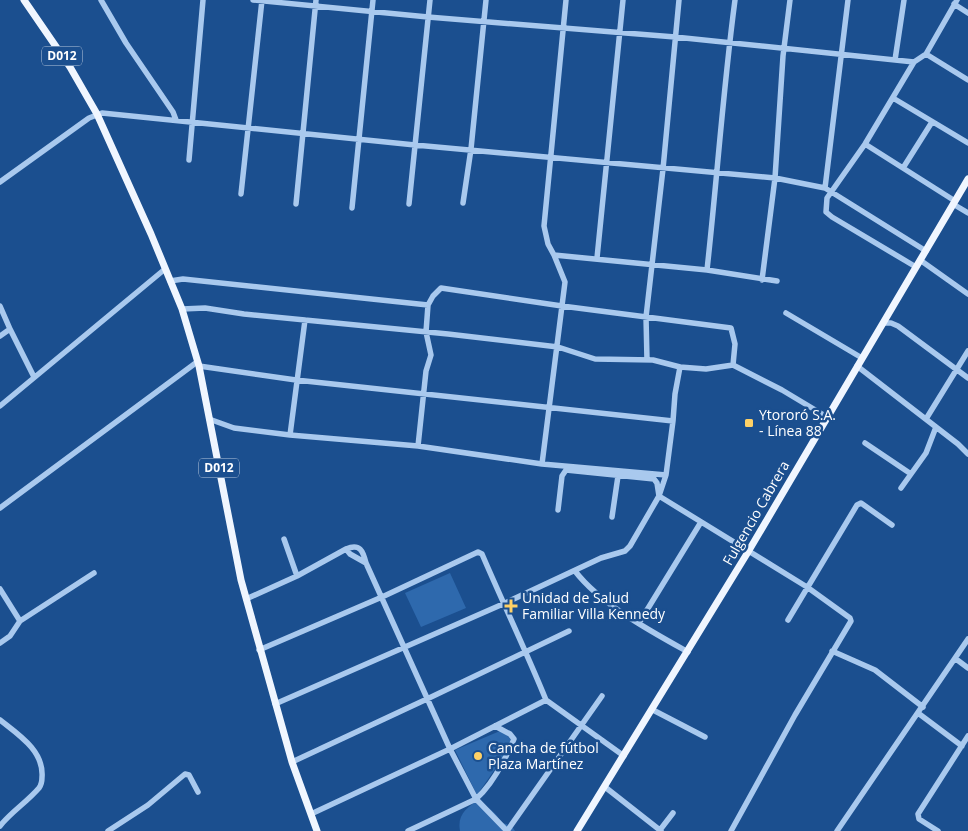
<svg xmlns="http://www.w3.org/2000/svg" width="968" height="831" font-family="'Open Sans',sans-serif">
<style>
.green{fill:#2e69ad}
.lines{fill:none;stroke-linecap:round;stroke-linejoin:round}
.minor{stroke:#a9c9ee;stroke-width:5.5}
.major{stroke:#f0f6ff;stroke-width:7}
.poi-dot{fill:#ffd166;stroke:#1b4f8f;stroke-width:2}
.labels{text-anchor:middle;stroke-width:5;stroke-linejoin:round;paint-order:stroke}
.shield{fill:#1b4f8f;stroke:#bbcadd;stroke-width:1}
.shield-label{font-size:12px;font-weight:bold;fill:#fff}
.poi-label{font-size:14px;fill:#fff;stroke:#1b4f8f;text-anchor:start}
.street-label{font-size:14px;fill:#fff;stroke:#1b4f8f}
</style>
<rect width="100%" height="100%" fill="#1b4f8f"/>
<path class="green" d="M450 573 466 608 421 627 405 593Z
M500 731 506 734 511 740 502 759 477 795 455 750Z
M479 799C486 808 498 812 501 823L507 824 508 827 513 828 515 831H460C457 814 467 808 479 799Z"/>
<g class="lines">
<path class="minor" d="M101 0 126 43 173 112 176 120
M253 0 428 17 675 37 914 62 926 54 957 0
M566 0 544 226 548 244 554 255 707 270 777 281
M954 4 968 13
M926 54 968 80
M895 60 904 0
M914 62 865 144 827 198 826 212 832 217 916 267
M893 98 968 143
M865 144 955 201
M189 160 203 0
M903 168 932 122
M0 182 89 118 102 113 415 145 775 178 825 188 926 251
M825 188 848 0
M241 194 262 0
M463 203 471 149 486 0
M296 204 316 0
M409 204 430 0
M953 204 968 213
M352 208 373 0
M597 258 623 0
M920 260 968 294
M707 270C717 180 723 90 735 0
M762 280 775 178 783 56 790 0
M170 281 183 279 428 305
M0 306 10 329
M182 309 205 308 244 314 448 334 558 347 595 359 653 360 680 367
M786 313 862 358
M883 323H891L898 326 968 378
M0 336 10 329 34 377
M647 360 646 317 663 169 679 0
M199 366 296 380 673 421 666 475 659 496 630 546 625 551 601 558 503 604 275 704
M857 366 958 444 968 454
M0 406 165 269
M209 419 234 428 290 435 418 446 542 464 666 475
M926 419 968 351
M673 421 675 394 680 367 706 369 733 365
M290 435 305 320
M865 443 911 474
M418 446 426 371 431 355 426 332 428 305 433 296 441 288 562 306 731 328 735 344 733 365 782 390 827 417
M542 464 565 282 554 255
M901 488 926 453 936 427
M0 508 197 362
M558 510 562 476 566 470 654 479 657 483 659 496 807 587 850 618 851 621 795 715 731 831
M612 517 618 476
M284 539 297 576
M346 549 350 554 366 563
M575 571C600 604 652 632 688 652
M0 589 20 621 94 573
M246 599 297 576 346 549C360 543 363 551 366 563L450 749 476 799 507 831 602 696
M788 620 857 505 861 503 892 525
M639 623 701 522
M0 643 10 636 20 621
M259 650 382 597 478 552 482 554C503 603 526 651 546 700L450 749 311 814
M832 651 875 670 923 707
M956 659 968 668
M546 700 624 756
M653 710 705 737
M918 713 962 746
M0 720C19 735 44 751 42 777 42 781 42 784 39 788 27 802 11 812 0 826
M292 762 427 699 569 631
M605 787 661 831
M660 830 673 813
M108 831 148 805 185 774 189 775 198 792
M408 831 476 799C493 784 505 760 514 739L510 734 495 726
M837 831 968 639
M938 831 919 819 918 814 968 736"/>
<path class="major" d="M24 0 70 67 97 114 151 234 182 309 199 366 241 580 292 762 317 831
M577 831 748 552 968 179"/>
</g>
<g class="poi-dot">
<rect x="744" y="418" width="10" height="10" rx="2.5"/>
<path d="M508.5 598.5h5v5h5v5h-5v5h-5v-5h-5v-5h5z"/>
<circle cx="478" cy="756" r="5"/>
</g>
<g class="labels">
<g class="shield">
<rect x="42" y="46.5" width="40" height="19" rx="4"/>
<rect x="199" y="458.5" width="40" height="19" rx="4"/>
</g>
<g class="shield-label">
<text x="62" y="60">D012</text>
<text x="219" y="472">D012</text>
</g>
<g class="poi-label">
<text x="759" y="420">Ytororó S.A.<tspan x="759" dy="16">- Línea 88</tspan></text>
<text x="522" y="603">Unidad de Salud<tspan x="522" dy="16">Familiar Villa Kennedy</tspan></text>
<text x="488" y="753">Cancha de fútbol<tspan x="488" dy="16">Plaza Martínez</tspan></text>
</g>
<g class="street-label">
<text transform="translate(756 513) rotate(-60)" y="5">Fulgencio Cabrera</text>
</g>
</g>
</svg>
